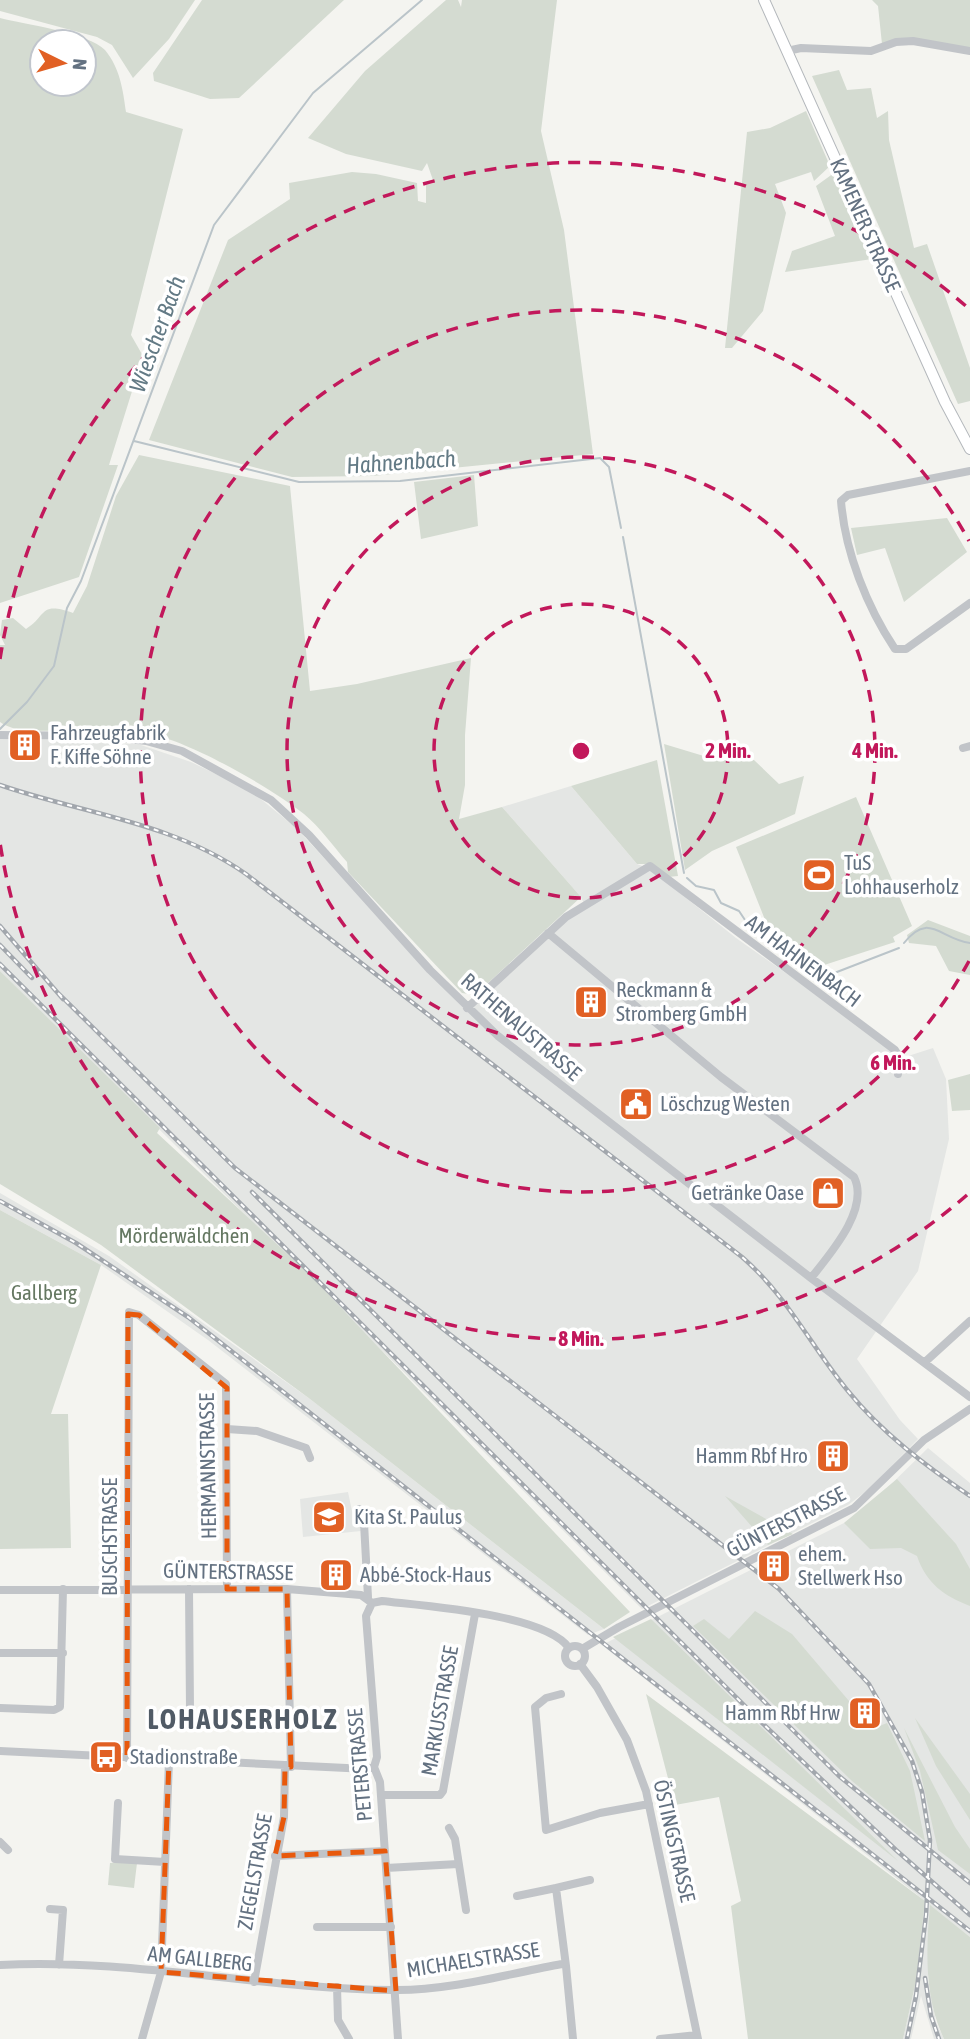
<svg xmlns="http://www.w3.org/2000/svg" width="970" height="2039" font-family="'Asap Condensed',sans-serif">
<style>
.built{fill:#e4e6e4}
.green{fill:#d4dbd1;fill-rule:evenodd}
.lines{fill:none;stroke-linecap:round;stroke-linejoin:round}
.stream{stroke:#bac4c9;stroke-width:2}
.major-casing{stroke:#b4b8bc;stroke-width:12}
.minor{stroke:#c1c4c8;stroke-width:8}
.major{stroke:#fff;stroke-width:10}
.rail-casing{stroke:#a2a7ad;stroke-width:4.5}
.rail{stroke:#fff;stroke-width:2;stroke-dasharray:5;stroke-linecap:butt}
.marked{fill:none;stroke:#e8590c;stroke-width:5;stroke-dasharray:14 9;stroke-linejoin:round}
.ring{fill:none;stroke:#c2185b;stroke-width:3.5;stroke-dasharray:12 9}
.labels{text-anchor:middle;stroke-width:7;stroke-linejoin:round;paint-order:stroke}
.street-label{font-size:21px;fill:#637181;stroke:#fff}
.poi-label{font-size:21px;fill:#637181;stroke:#fff;text-anchor:start}
.park-label{font-size:21px;fill:#657862;stroke:#fff}
.water-label{font-size:23px;font-style:italic;fill:#637a85;stroke:#fff}
.district-label{font-size:28px;font-weight:bold;letter-spacing:2px;fill:#515b66;stroke:#fff}
.centre{fill:#c2185b;stroke:#fff;stroke-width:3.5}
.ring-label{font-size:21px;text-anchor:middle;font-weight:bold;fill:#c2185b;stroke:#fff;stroke-width:7;stroke-linejoin:round;paint-order:stroke}
</style>
<rect width="100%" height="100%" fill="#f4f4f0"/>
<path class="built" d="M0 738 138 744 191 762 251 791 295 827 469 1012 557 928 586 908 581 897 502 807 571 786 637 864 650 869 736 938 905 1057 933 1048 946 1079 949 1139 918 1271 857 1359 900 1420 918 1439 869 1489 848 1505 642 1609 0 971Z
M0 1193 109 1256 310 1399 604 1629 588 1635 208 1340 101 1265 0 1210Z
M928 1448 970 1483V1937L930 1906 928 1979 936 2022 944 2039H934L921 1996 911 2039H903L916 1981 925 1901 602 1645 844 1523 876 1499Z
M348 1492 352 1511 360 1523 361 1531 303 1537 300 1499Z"/>
<path class="green" d="M0 0H195L169 39 133 78 112 45 97 37 0 11Z
M202 0H344L239 98 210 99 154 81 153 73Z
M446 0H458L461 7 462 0H557L541 131 564 230 593 454 372 476 292 477 149 440 228 240 290 199 289 183 352 172 376 174 417 183 418 201 426 203V185L434 183 427 163 422 171 346 154 308 138 365 71Z
M872 0H970V48L916 39 882 44 878 6Z
M0 18C24 24 89 33 105 50 120 68 123 90 126 112L183 129 131 335 143 356 109 465H118L79 577 0 603ZM84 42V84H42V42Z
M839 70 847 90 871 88 877 118 888 111 889 140 914 248 927 244 970 368V401L958 404 812 76Z
M806 111 830 166 814 181 811 172 775 184 786 213 763 311 732 348H725L747 132 770 128Z
M834 173 872 259 785 272 792 251 835 236 816 186Z
M139 455 290 486 310 691 357 684 471 658 465 735V785L459 819 502 807 581 897 475 995 462 993 348 872 347 862C333 846 320 827 304 814 273 789 191 742 153 735 136 731 117 729 100 729 73 727 21 738 0 722V645H5L0 635 2 620 13 618 26 629C47 616 39 601 73 613L87 586 116 496Z
M474 475 478 526 421 539 414 482Z
M947 518 967 552 904 602 885 548 857 555 851 528Z
M664 744 717 760H754L779 784 804 776 795 814 712 851 685 870Z
M657 760 678 876 668 877 653 864H637L571 786Z
M856 797 912 926 893 937 895 942 815 968 808 953 802 956 797 948 788 957 775 945 736 847Z
M928 920 970 936V975L949 971 936 946 909 943 907 935Z
M0 971 160 1128 157 1133 309 1274 630 1612 604 1629 310 1399 101 1245 0 1184Z
M970 1074V1110L952 1111 948 1080Z
M0 1210 101 1265 51 1414H68L71 1548 0 1549Z
M897 1479 956 1544 970 1569V1606C944 1596 926 1583 917 1556L901 1548 870 1549 844 1523Z
M725 1496 793 1534 768 1545Z
M755 1611 792 1634 855 1708V1718L872 1729 887 1723 910 1771 925 1841 852 1781 693 1626 704 1619 729 1639Z
M651 1619 898 1861 613 1637Z
M646 1694 925 1901 916 1981 903 2039H748L731 1906 741 1901 719 1797 675 1805Z
M915 1718 970 1794V1820L936 1766Z
M904 1728 955 1827 970 1849V1874L938 1850 920 1771Z
M131 1862 137 1863 134 1888 108 1885 110 1863Z
M930 1905 970 1937V2039H944C924 1997 926 1950 930 1905Z"/>
<g class="lines">
<path class="stream" d="M134 441 299 482 400 481 600 458 609 467 621 528
M623 537 684 873
M0 729 27 702 54 666 67 608 81 581 214 225 313 93 422 0
M687 878 696 886 714 890 721 903 739 911 749 926 761 932 785 958
M904 943C929 911 940 939 970 943
M794 962 812 976 824 977 899 948"/>
<g class="major-casing">
<path id="major" d="M764 0 945 402 970 449"/>
</g>
<path class="minor" d="M787 51 801 48 871 51 896 42 913 41 970 51
M970 471 848 495 841 501C845 552 867 607 895 649H906L970 603
M0 735 104 736 146 741 182 751 271 800 309 835 430 970 498 1036 811 1278 970 1397
M963 748 970 746
M548 933 721 1077 854 1177C870 1209 830 1254 811 1278
M467 1008 566 917 650 866 895 1050 900 1058 898 1074
M925 1362 970 1321
M227 1429 257 1431 306 1448 310 1458
M359 1509 364 1523 368 1597
M189 1589 190 1710 193 1718
M287 1589 291 1767
M0 1590 287 1589 361 1595 372 1603
M372 1603 366 1616 377 1757 374 1767 380 1782 398 2039
M372 1603 382 1601C424 1606 545 1614 569 1648
M565 1656a10 10 0 1 1 20 0a10 10 0 1 1-20 0Z
M582 1649 619 1627 854 1508 924 1440 970 1409
M0 1653H63
M580 1664 597 1687 627 1740 646 1791 698 2039
M561 1694 546 1698 535 1707 546 1830 600 1813 649 1804
M0 1708 54 1710 60 1707 63 1589
M0 1751 367 1769 374 1767
M127 1758 129 1312 139 1315 226 1384 227 1589
M381 1795H440L443 1791 475 1614
M118 1803 115 1859 165 1862
M449 1828 455 1839 466 1910
M0 1842 8 1850
M275 1856 385 1851
M386 1868 458 1864
M517 1896 556 1888
M50 1909 63 1910 59 1965
M317 1927H391
M0 1965C131 1958 262 1989 393 1990 449 1991 507 1974 562 1964L566 1966 573 2039
M566 1966 556 1888 590 1880
M254 1982 284 1817 285 1767
M337 1987 338 2020 349 2039
M142 2039 161 1972 169 1761
M660 2039 697 2035"/>
<use href="#major" class="major"/>
<g class="rail-casing">
<path id="rail" d="M0 785C84 814 172 822 246 874L742 1257C789 1298 810 1345 848 1391 882 1433 926 1466 970 1496
M0 926 63 999
M0 945 32 978
M0 964 759 1720 896 1850 970 1915
M58 993 235 1168 779 1589 869 1684 912 1761 922 1792 930 1840 926 1915 916 1996 907 2039
M252 1192 839 1776 970 1883
M0 1201 76 1243 188 1317 970 1931
M925 1978 931 2016 939 2039"/>
</g>
<use href="#rail" class="rail"/>
</g>
<path class="marked" d="M128 1314 139 1315 227 1388V1589H287L291 1767H285L284 1817 275 1856 385 1851 396 1991 161 1972 169 1761 127 1758Z"/>
<g class="ring">
<circle cx="581" cy="751" r="147"/>
<circle cx="581" cy="751" r="294"/>
<path d="M969 961A441 441 0 1 1 969 541"/>
<path d="M967 1195A588 588 0 0 1 0 843M0 659A588 588 0 0 1 967 307"/>
</g>
<defs>
<g id="building-square" transform="scale(1.75)"><rect x="-9" y="-9" width="18" height="18" rx="4" fill="#e16024" stroke="#fff"/><path d="M-4-6H4V6H1V3H-1V6H-4ZM-2.5-4.3h1.7v1.8h-1.7ZM.8-4.3h1.7v1.8H.8ZM-2.5-1h1.7V.8h-1.7ZM.8-1h1.7V.8H.8Z" fill="#fff"/></g>
<g id="stadium-square" transform="scale(1.75)"><rect x="-9" y="-9" width="18" height="18" rx="4" fill="#e16024" stroke="#fff"/><path d="M0-5a6.5 5 0 1 0 0 10a6.5 5 0 1 0 0-10ZM-3.5-1.8h7v3.6h-7Z" fill="#fff"/></g>
<g id="civic-square" transform="scale(1.75)"><rect x="-9" y="-9" width="18" height="18" rx="4" fill="#e16024" stroke="#fff"/><path d="M-.6-6.5H3V-4.5H.6V-3L4-1V1h2V6H-6V1h2V-1L-.6-3ZM-1.2 2.5V6h2.4V2.5Z" fill="#fff"/></g>
<g id="shop-square" transform="scale(1.75)"><rect x="-9" y="-9" width="18" height="18" rx="4" fill="#e16024" stroke="#fff"/><path d="M-5-2.5h2.3a2.7 3.5 0 0 1 5.4 0H5L5.5 6h-11ZM-1.5-2.5h3a1.5 2.3 0 0 0-3 0Z" fill="#fff"/></g>
<g id="school-square" transform="scale(1.75)"><rect x="-9" y="-9" width="18" height="18" rx="4" fill="#e16024" stroke="#fff"/><path d="M0-5L7-2L0 1L-7-2ZM-4 1L0 2.5L4 1V4Q0 6-4 4Z" fill="#fff"/></g>
<g id="bus-square" transform="scale(1.75)"><rect x="-9" y="-9" width="18" height="18" rx="4" fill="#e16024" stroke="#fff"/><path d="M-5-6H5V4H4V6H2V4H-2V6H-4V4H-5ZM-3.5-4V0h7V-4ZM-3.5 1.2v1.5H-2V1.2ZM2 1.2v1.5H3.5V1.2Z" fill="#fff"/></g>
</defs>
<g fill-rule="evenodd">
<use href="#building-square" x="25" y="745"/>
<use href="#stadium-square" x="819" y="875"/>
<use href="#building-square" x="591" y="1002"/>
<use href="#civic-square" x="636" y="1104"/>
<use href="#shop-square" x="828" y="1193"/>
<use href="#building-square" x="833" y="1456"/>
<use href="#school-square" x="329" y="1517"/>
<use href="#building-square" x="774" y="1566"/>
<use href="#building-square" x="336" y="1575"/>
<use href="#building-square" x="865" y="1713"/>
<use href="#bus-square" x="106" y="1757"/>
</g>
<g class="labels">
<g class="street-label">
<text transform="translate(865 225) rotate(66)" y="7">KAMENER STRASSE</text>
<text transform="translate(803 961) rotate(37)" y="7">AM HAHNENBACH</text>
<text transform="translate(521 1027) rotate(41)" y="7">RATHENAUSTRASSE</text>
<text transform="translate(208 1466) rotate(-91)" y="7">HERMANNSTRASSE</text>
<text transform="translate(786 1522) rotate(-27)" y="7">GÜNTERSTRASSE</text>
<text transform="translate(110 1537) rotate(-90)" y="7">BUSCHSTRASSE</text>
<text transform="translate(228 1572) rotate(1)" y="7">GÜNTERSTRASSE</text>
<text transform="translate(440 1711) rotate(-80)" y="7">MARKUSSTRASSE</text>
<text transform="translate(360 1765) rotate(-95)" y="7">PETERSTRASSE</text>
<text transform="translate(674 1841) rotate(77)" y="7">ÖSTINGSTRASSE</text>
<text transform="translate(255 1872) rotate(-80)" y="7">ZIEGELSTRASSE</text>
<text transform="translate(200 1959) rotate(6)" y="7">AM GALLBERG</text>
<text transform="translate(473 1960) rotate(-9)" y="7">MICHAELSTRASSE</text>
</g>
<g class="poi-label">
<text x="50" y="740">Fahrzeugfabrik<tspan x="50" dy="24">F. Kiffe Söhne</tspan></text>
<text x="844" y="870">TuS<tspan x="844" dy="24">Lohhauserholz</tspan></text>
<text x="616" y="997">Reckmann &amp;<tspan x="616" dy="24">Stromberg GmbH</tspan></text>
<text x="660" y="1111">Löschzug Westen</text>
<text x="804" y="1200" text-anchor="end">Getränke Oase</text>
<text x="808" y="1463" text-anchor="end">Hamm Rbf Hro</text>
<text x="354" y="1524">Kita St. Paulus</text>
<text x="798" y="1561">ehem.<tspan x="798" dy="24">Stellwerk Hso</tspan></text>
<text x="360" y="1582">Abbé-Stock-Haus</text>
<text x="840" y="1720" text-anchor="end">Hamm Rbf Hrw</text>
<text x="130" y="1764">Stadionstraße</text>
</g>
<g class="park-label">
<text x="184" y="1243">Mörderwäldchen</text>
<text x="44" y="1300">Gallberg</text>
</g>
<g class="water-label">
<text transform="translate(157 334) rotate(-70)" y="8">Wiescher Bach</text>
<text transform="translate(401 462) rotate(-4)" y="8">Hahnenbach</text>
</g>
<g class="district-label">
<text x="243" y="1729">LOHAUSERHOLZ</text>
</g>
</g>
<circle cx="581" cy="751" r="10" class="centre"/>
<g class="ring-label">
<text x="728" y="758">2 Min.</text>
<text x="875" y="758">4 Min.</text>
<text x="893" y="1070">6 Min.</text>
<text x="581" y="1346">8 Min.</text>
</g>
<g transform="translate(63 63) rotate(95)"><circle r="33" fill="#ffffff" stroke="#c1c6cd" stroke-width="2"/>
<path d="M0-5L12 26L0 18L-12 26Z" fill="#e16024"/>
<text y="-10" font-size="19" font-weight="bold" text-anchor="middle" fill="#637181">N</text>
</g>
</svg>
